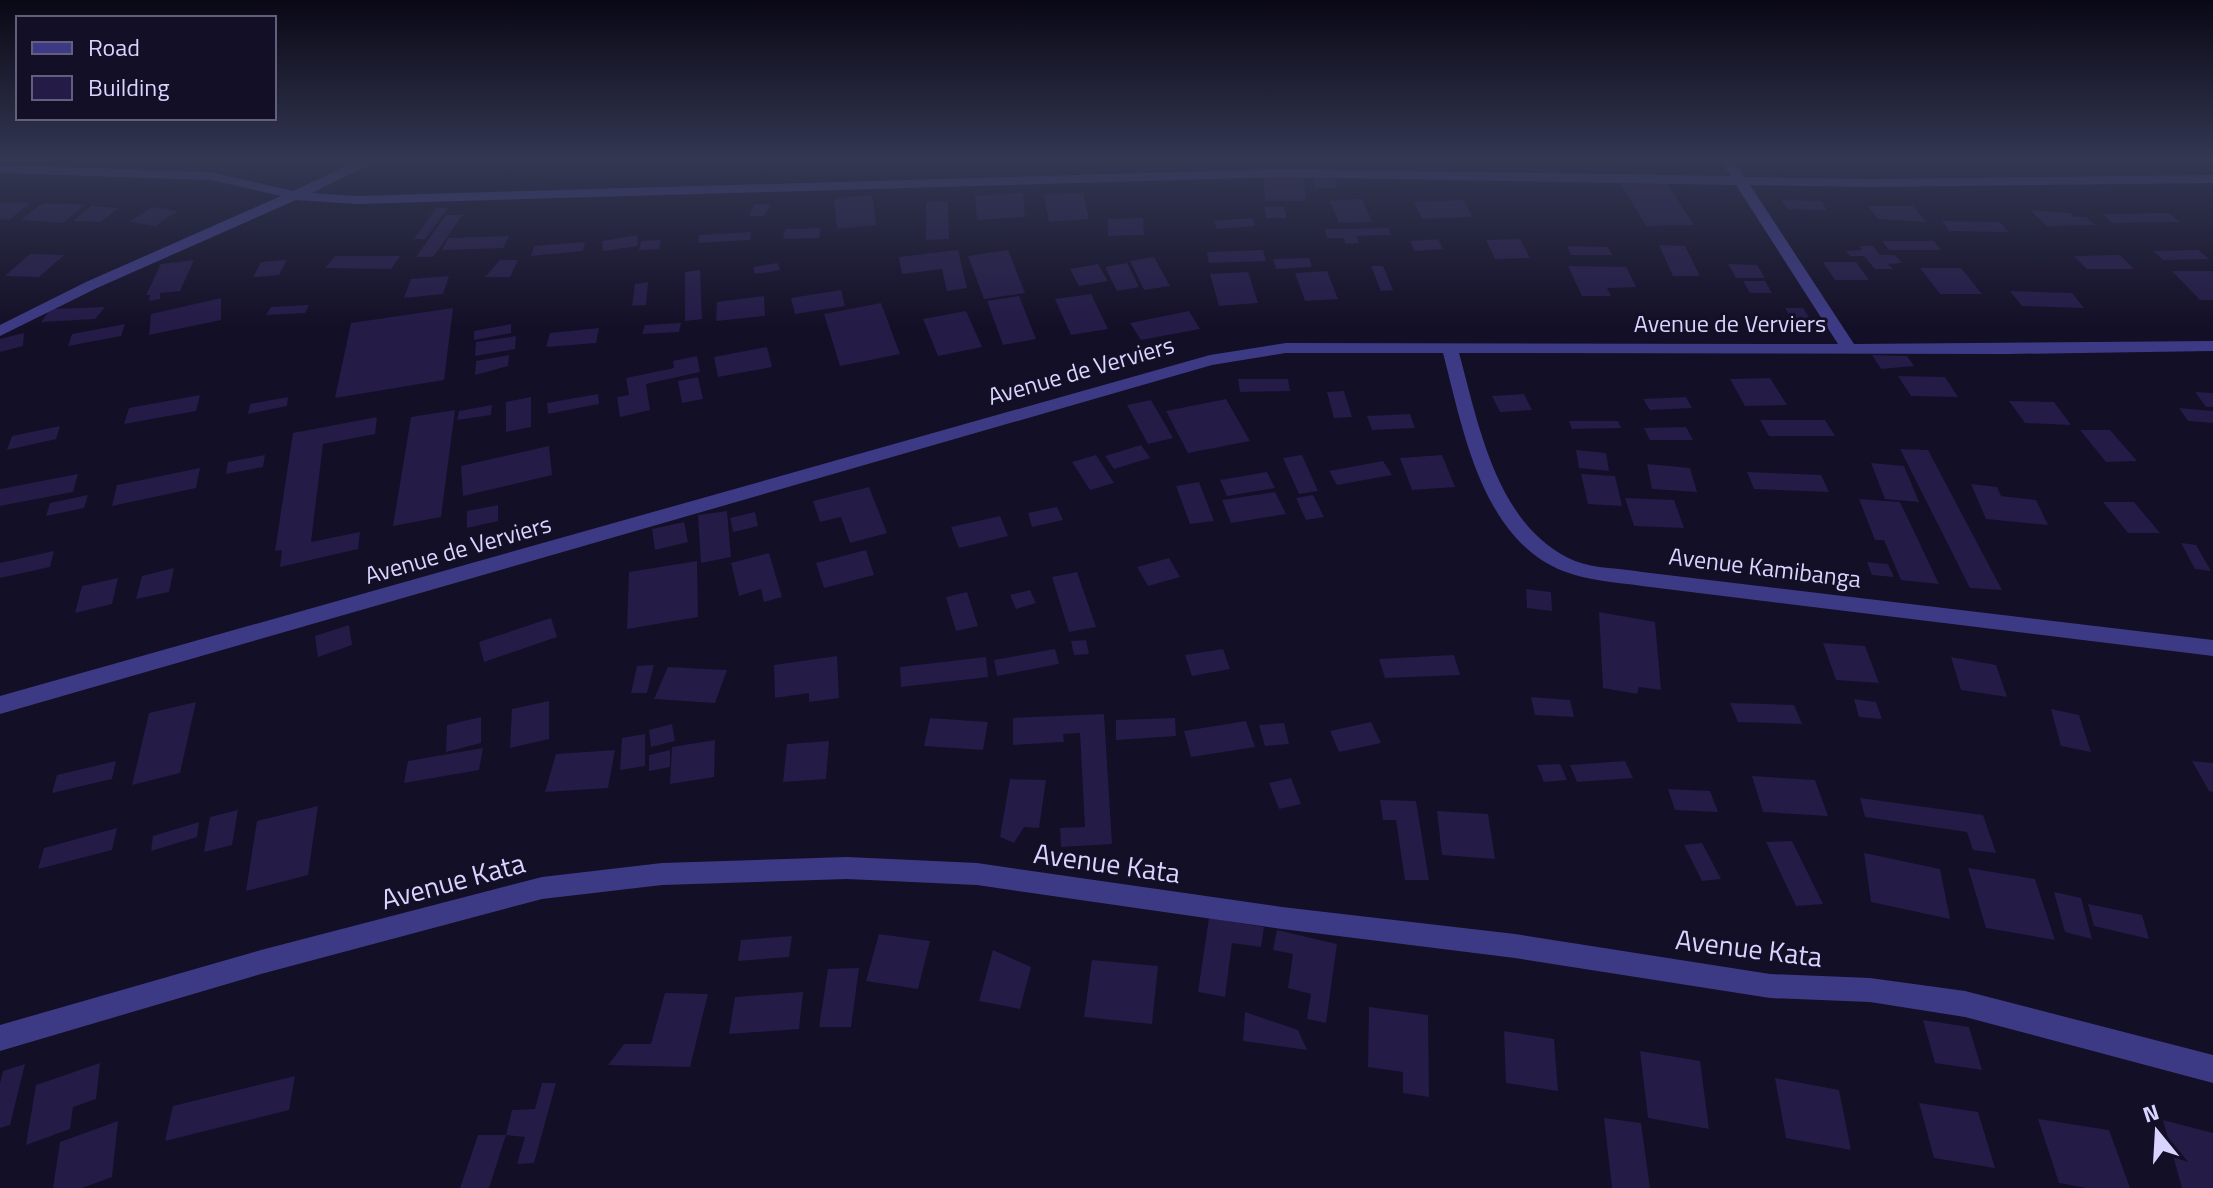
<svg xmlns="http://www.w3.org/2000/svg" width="2213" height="1188" font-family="'Titillium Web',sans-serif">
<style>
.building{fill:#241b47}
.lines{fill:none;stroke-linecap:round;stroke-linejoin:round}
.minor{fill:#3d3a85;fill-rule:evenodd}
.labels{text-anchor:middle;stroke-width:6;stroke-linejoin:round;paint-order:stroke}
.street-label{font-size:24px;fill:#d9d4ff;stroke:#130f26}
.near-street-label{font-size:28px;fill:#d9d4ff;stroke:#130f26}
</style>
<rect width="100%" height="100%" fill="#130f26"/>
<path class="building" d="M395 160H435L431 166 391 165Z
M444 160H495L491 166 440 165Z
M1263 175H1303L1306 201H1265Z
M1315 177 1335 178 1336 188H1315Z
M1666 182 1694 225 1646 226 1620 183Z
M1023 193 1025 217 977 220 975 196Z
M1083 193 1089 219 1049 222 1044 195Z
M872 195 876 225 837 229 834 199Z
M1362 199 1372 222 1339 223 1330 201Z
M1464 200 1472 217 1422 219 1414 202Z
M1781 200 1821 201 1827 210 1787 209Z
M948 201 949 239 926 240V202Z
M0 202 30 203 9 220 0 219Z
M43 203 85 205 63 223 21 220Z
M754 204 770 205 764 216H749Z
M91 206 118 208 101 222 73 221Z
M1868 206H1913L1926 222 1878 219Z
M152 207 178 211 156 226 129 222Z
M1264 207H1284L1287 218H1266Z
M436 208H448L425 239H414Z
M2030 210 2070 213 2075 217H2086L2095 225 2047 226Z
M2169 213 2180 222 2112 223 2102 214Z
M446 215H463L433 257H416Z
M1143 218 1144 235 1108 236V219Z
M1252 218 1255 226 1217 229 1214 221Z
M1942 221 2000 222 2008 232 1949 231Z
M821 228 819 238 783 239 785 229Z
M1389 228 1391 235 1356 236 1359 243 1345 244 1344 238H1327L1325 229Z
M751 232 750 240 698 243 699 235Z
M637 235 638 246 603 251 602 241Z
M509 236 503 248 442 250 448 238Z
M1438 239 1443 249 1415 251 1410 241Z
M1520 239 1530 258 1495 259 1486 240Z
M661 240 659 249 639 250 641 241Z
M1882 241H1934L1941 250H1889Z
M585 242 583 251 531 256 534 246Z
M1659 245 1685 246 1700 276H1673Z
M1567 246 1608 247 1612 255H1571Z
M1859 246H1873L1880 255H1895L1902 263 1888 264 1893 269H1875L1864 256H1850L1846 251 1862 250Z
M958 250 967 288 947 291 942 269 902 274 899 257Z
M1008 250 1025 293 984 299 968 256Z
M1263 250 1266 261 1209 263 1207 252Z
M2198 250 2209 259 2163 260 2153 251Z
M30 254 64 255 39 277 5 276Z
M2120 255 2134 269H2087L2074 256Z
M335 256H400L391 269 325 268Z
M1154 257 1170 286 1144 290 1130 261Z
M1309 258 1312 267 1276 269 1273 259Z
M194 260 180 291 160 293V299L149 301 150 295H146L161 264Z
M287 260 279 275 253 277 261 262Z
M500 260H518L510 277H485Z
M1823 262H1856L1869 280H1835Z
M778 263 780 270 755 274 753 267Z
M1127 263 1139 287 1117 291 1105 267Z
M1098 264 1108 281 1079 286 1070 269Z
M1728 264 1757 265 1765 278H1736Z
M1371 266H1383L1393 290 1381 291Z
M1568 266 1626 267 1636 287 1607 288 1611 296H1582Z
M1920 268H1961L1982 294H1940Z
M700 270 702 319 685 321V272Z
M1327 271 1338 299 1305 301 1295 273Z
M2172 271H2213V300H2200Z
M1248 272 1258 303 1219 306 1210 274Z
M449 276 443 294 404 298 411 279Z
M1743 281H1765L1772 293H1750Z
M648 282 646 305 632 306 635 284Z
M841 290 845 306 795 314 791 298Z
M2010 291 2072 293 2084 308 2022 306Z
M1091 294 1108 329 1071 335 1055 299Z
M764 296 765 316 716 321 717 302Z
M1019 296 1036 339 1003 345 987 301Z
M221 298V320L149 335 151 314Z
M881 303 900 354 840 366 824 314Z
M309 305 305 313 266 315 271 307Z
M105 307 95 319 41 322 51 309Z
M453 308 444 380 335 398 351 323Z
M1785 308H1803L1811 320H1792Z
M966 311 982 347 938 356 923 319Z
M1189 311 1200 329 1141 340 1130 323Z
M681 323 679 332 642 334 645 325Z
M125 324 121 336 68 346 72 334Z
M511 324V333L474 340V331Z
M599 328 596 343 546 347 550 333Z
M24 333 23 346 0 352V339Z
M516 336 515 349 475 356 476 342Z
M767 347 772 367 718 377 714 357Z
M509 355 508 366 475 375 476 361Z
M1872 355 1907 356 1914 366 1881 369Z
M697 356 700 372 646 384 650 410 620 417 617 397 629 395 626 378 674 368 673 361Z
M1898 376 1945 377 1958 397 1911 396Z
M698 377 703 399 682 403 678 381Z
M1770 378 1787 405 1745 406 1730 379Z
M1238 379H1288L1290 391 1240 392Z
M1344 391 1352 417 1334 418 1327 392Z
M2195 392 2213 393V407H2206Z
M598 394 599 404 548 414 547 403Z
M1524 394 1532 410 1500 412 1492 396Z
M200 395 196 411 124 424 129 408Z
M288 397 287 406 248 414 250 404Z
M531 397V427L506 432V402Z
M1686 397 1692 408 1650 410 1643 399Z
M1226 399 1250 441 1188 453 1166 411Z
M1151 400 1173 438 1148 444 1127 405Z
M2009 401 2054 402 2071 425 2025 423Z
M492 405 491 415 457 420 459 411Z
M2179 408 2213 411V423L2188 421Z
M455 410 441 517 393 526 411 417Z
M1410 414 1415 428 1372 430 1367 416Z
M377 417 375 434 323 444 311 542 360 532 358 549 280 567 282 550 275 551 293 433Z
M1760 420H1825L1835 436H1769Z
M1569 421H1618L1621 428 1572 429Z
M60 426 56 439 7 450 12 436Z
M1686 427 1693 440H1650L1644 428Z
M2080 430H2110L2137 461 2106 462Z
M1141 445 1150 458 1114 469 1105 456Z
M549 446 552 475 463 496 461 466Z
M1900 449 1928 450 2002 590 1970 588Z
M1576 450 1606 453 1609 471 1579 468Z
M265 455 263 467 226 474 228 462Z
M1096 455 1114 483 1090 490 1072 462Z
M1302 455 1318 491 1299 494 1283 458Z
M1442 455 1455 487 1412 490 1400 458Z
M1383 461 1392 475 1337 485 1329 471Z
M1871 463 1904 466 1919 502 1885 499Z
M1647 464 1690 468 1697 492 1652 489Z
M200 468 196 488 112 506 117 485Z
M1267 472 1275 488 1227 496 1220 480Z
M1747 472 1821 475 1829 492 1754 489Z
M78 474 73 492 0 506V489Z
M1581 474 1615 476 1622 506 1588 504Z
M1199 482 1214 521 1190 524 1176 486Z
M1971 484 1997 487 2001 496 2036 500 2048 525 1986 519Z
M869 487 887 533 850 543 841 517 820 522 813 501Z
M1275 492 1286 514 1231 523 1222 500Z
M88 495 84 508 46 516 50 503Z
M1313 495 1324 517 1306 520 1296 498Z
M1625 498 1674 500 1684 528 1634 526Z
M1859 499 1900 502 1939 584 1901 580 1884 540H1875Z
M2103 502H2134L2160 533H2128Z
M498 505V521L467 528V511Z
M1057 507 1063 520 1032 527 1028 513Z
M727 511 731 557 701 563 698 515Z
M755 512 758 526 733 532 730 518Z
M1000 516 1008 536 959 548 951 527Z
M684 522 688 542 655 550 652 529Z
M2181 543 2196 545 2211 571 2195 569Z
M866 550 874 575 824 588 816 563Z
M54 551 50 567 0 578V563Z
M769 553 782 597 764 602 761 589 739 596 731 563Z
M1169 558 1180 577 1148 586 1137 567Z
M697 561 698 617 627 629 629 572Z
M1867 562 1888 564 1894 577 1872 575Z
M174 568 169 592 136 599 142 576Z
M1077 572 1096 627 1069 632 1052 577Z
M118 578 112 604 75 613 82 586Z
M1526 589 1551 592 1552 611 1527 608Z
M1030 590 1036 603 1016 609 1010 595Z
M967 592 978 626 956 631 946 597Z
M1599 612 1655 622 1661 690 1639 687 1637 694 1603 688Z
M551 618 557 637 484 662 479 642Z
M349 625 352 645 318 657 315 636Z
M1086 640 1089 654 1074 655 1071 641Z
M1823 643 1865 646 1879 683 1836 680Z
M1055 649 1059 664 997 676 994 660Z
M1223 649 1230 669 1192 676 1185 655Z
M1454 655 1460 675 1385 678 1379 659Z
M837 656 839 698 809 702V693L775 698 774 665Z
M986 657 988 677 901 687 900 667Z
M1951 657 1996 665 2007 697 1961 690Z
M654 665 647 693H631L637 666Z
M668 667 727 670 715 703 654 699Z
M1531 697 1570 700 1574 717 1535 715Z
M1854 699 1876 702 1882 719 1859 717Z
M549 701V739L510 748 512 709Z
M196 702 180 773 132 785 149 713Z
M1730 703 1794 705 1802 724 1738 722Z
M2051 709 2079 715 2091 752 2061 746Z
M1104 714 1112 844 1061 847 1060 828 1085 827 1080 733 1063 734 1064 742 1013 745V718Z
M481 717V743L446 752 447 725Z
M930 718 988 722 983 750 924 746Z
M1175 718 1176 736 1116 740V720Z
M1246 721 1255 747 1191 757 1184 731Z
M1371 722 1381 743 1339 752 1330 731Z
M1284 723 1289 744 1265 746 1259 725Z
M672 724 675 741 651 747 649 730Z
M645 734V766L620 770 622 738Z
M715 740 714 777 670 784 672 747Z
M829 741 826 779 783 782 787 744Z
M483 748 479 770 404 783 408 761Z
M615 750 608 788 545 792 556 754Z
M670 750V767L649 771V755Z
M116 761 112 779 52 793 57 775Z
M1625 761 1633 778 1577 782 1570 765Z
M2192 761 2213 763V792L2209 791Z
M1560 764 1567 780 1544 782 1537 765Z
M1752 776 1815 780 1828 816 1763 812Z
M1291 778 1301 804 1279 809 1269 783Z
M1010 779 1046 780 1039 828 1024 827 1014 843 1000 837Z
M1668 789 1710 791 1718 812 1675 810Z
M1860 798 1983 815 1996 853 1973 850 1967 832 1865 817Z
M1380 800 1416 801 1429 880H1405L1396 820H1383Z
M318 806 308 875 246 891 257 821Z
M238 810 232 845 204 852 210 817Z
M1437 811 1488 814 1495 859 1442 855Z
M199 822 197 837 151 851 153 836Z
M117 828 112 850 38 869 44 848Z
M1792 841 1823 904 1796 906 1766 842Z
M1702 843 1721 879 1702 881 1684 845Z
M1864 853 1940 869 1950 919 1871 902Z
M1968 868 2035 879 2055 940 1986 928Z
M2054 892 2081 898 2092 939 2065 932Z
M2088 904 2142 915 2149 939 2094 926Z
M1209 918 1264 927 1261 947 1232 943 1225 997 1198 992Z
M1277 930 1337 944 1326 1023 1307 1019 1311 994 1288 988 1293 954 1273 950Z
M879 934 930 941 918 989 866 981Z
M792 936 789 957 738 961 741 940Z
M993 950 1031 967 1020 1009 979 1001Z
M1092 960 1158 966 1152 1024 1084 1017Z
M859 968 851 1027H819L828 969Z
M803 992 799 1029 729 1034 735 997Z
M665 993 708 994 690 1067 608 1065 624 1044H651Z
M1369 1007 1428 1015 1429 1097 1403 1093V1072L1368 1067Z
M1245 1012 1298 1030 1307 1050 1243 1041Z
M1923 1020 1969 1027 1982 1070 1935 1063Z
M1504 1031 1554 1039 1558 1091 1506 1083Z
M1640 1051 1700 1061 1709 1129 1648 1118Z
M100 1063 96 1099 73 1107 70 1129 26 1145 36 1085Z
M25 1064 10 1125 0 1128V1083L3 1071Z
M295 1076 289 1110 165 1141 173 1106Z
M1775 1078 1839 1090 1851 1150 1786 1138Z
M542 1083H556L534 1163 517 1164 525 1137 506 1135 512 1110 535 1109Z
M1919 1103 1978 1112 1995 1168 1934 1158Z
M1604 1118 1641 1123 1650 1188H1612Z
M2038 1119 2109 1130 2130 1188H2087L2059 1183Z
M2163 1120 2213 1133V1188H2182Z
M118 1121 112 1177 82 1188H53L60 1142Z
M478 1135H506L489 1188H460Z"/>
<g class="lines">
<path class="minor" d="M359 160H378L312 193 358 196 1280 169 1731 176 1720 160H1734L1745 177 1872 179 2213 175V183L1872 187 1750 185 1854 344 2213 341V351L2007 354 1459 353C1479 426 1497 528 1575 561 1595 569 1621 568 1642 572L2213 640V656L1642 586C1616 582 1588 581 1563 571 1481 538 1463 429 1443 353H1286L1212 365 0 714V696L1210 355 1286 343 1838 344 1736 185 1280 177 358 204 296 200 97 288 0 336V325L86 282 281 196 211 180 0 173V165L211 172 293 191Z
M847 857 977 863 1282 907 1515 934 1770 974 1870 978 1965 991 2213 1055V1083L1965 1017 1870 1002 1770 998 1515 958 1282 929 977 885 847 879 662 885 542 899 261 974 0 1051V1025L261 950 542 877 662 863Z"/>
</g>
<linearGradient id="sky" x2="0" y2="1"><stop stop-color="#0a0815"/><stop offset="0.49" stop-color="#333752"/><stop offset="1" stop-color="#333752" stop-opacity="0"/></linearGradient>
<rect width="2213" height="327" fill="url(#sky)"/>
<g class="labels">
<g class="street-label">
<text x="1730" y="332">Avenue de Verviers</text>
<text transform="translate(1081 371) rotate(-16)" y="8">Avenue de Verviers</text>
<text transform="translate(458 550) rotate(-16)" y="8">Avenue de Verviers</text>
<text transform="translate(1765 568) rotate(7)" y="8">Avenue Kamibanga</text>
</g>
<g class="near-street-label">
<text transform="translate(1107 863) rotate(8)" y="10">Avenue Kata</text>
<text transform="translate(453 881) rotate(-15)" y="10">Avenue Kata</text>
<text transform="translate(1749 948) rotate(7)" y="10">Avenue Kata</text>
</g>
</g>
<rect x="16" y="16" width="260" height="104" fill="#130f26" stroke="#625e7d" stroke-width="2"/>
<rect x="32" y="42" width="40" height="12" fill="#3d3a85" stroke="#625e7d" stroke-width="2"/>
<text x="88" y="56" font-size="24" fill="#d9d4ff">Road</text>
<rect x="32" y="76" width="40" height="24" fill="#241b47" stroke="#625e7d" stroke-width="2"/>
<text x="88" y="96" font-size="24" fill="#d9d4ff">Building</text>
<g transform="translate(2157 1132) rotate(342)" stroke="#130f26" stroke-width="6" paint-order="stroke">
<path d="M0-6L14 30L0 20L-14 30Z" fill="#d9d4ff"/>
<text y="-12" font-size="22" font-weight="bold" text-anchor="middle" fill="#d9d4ff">N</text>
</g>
</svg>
